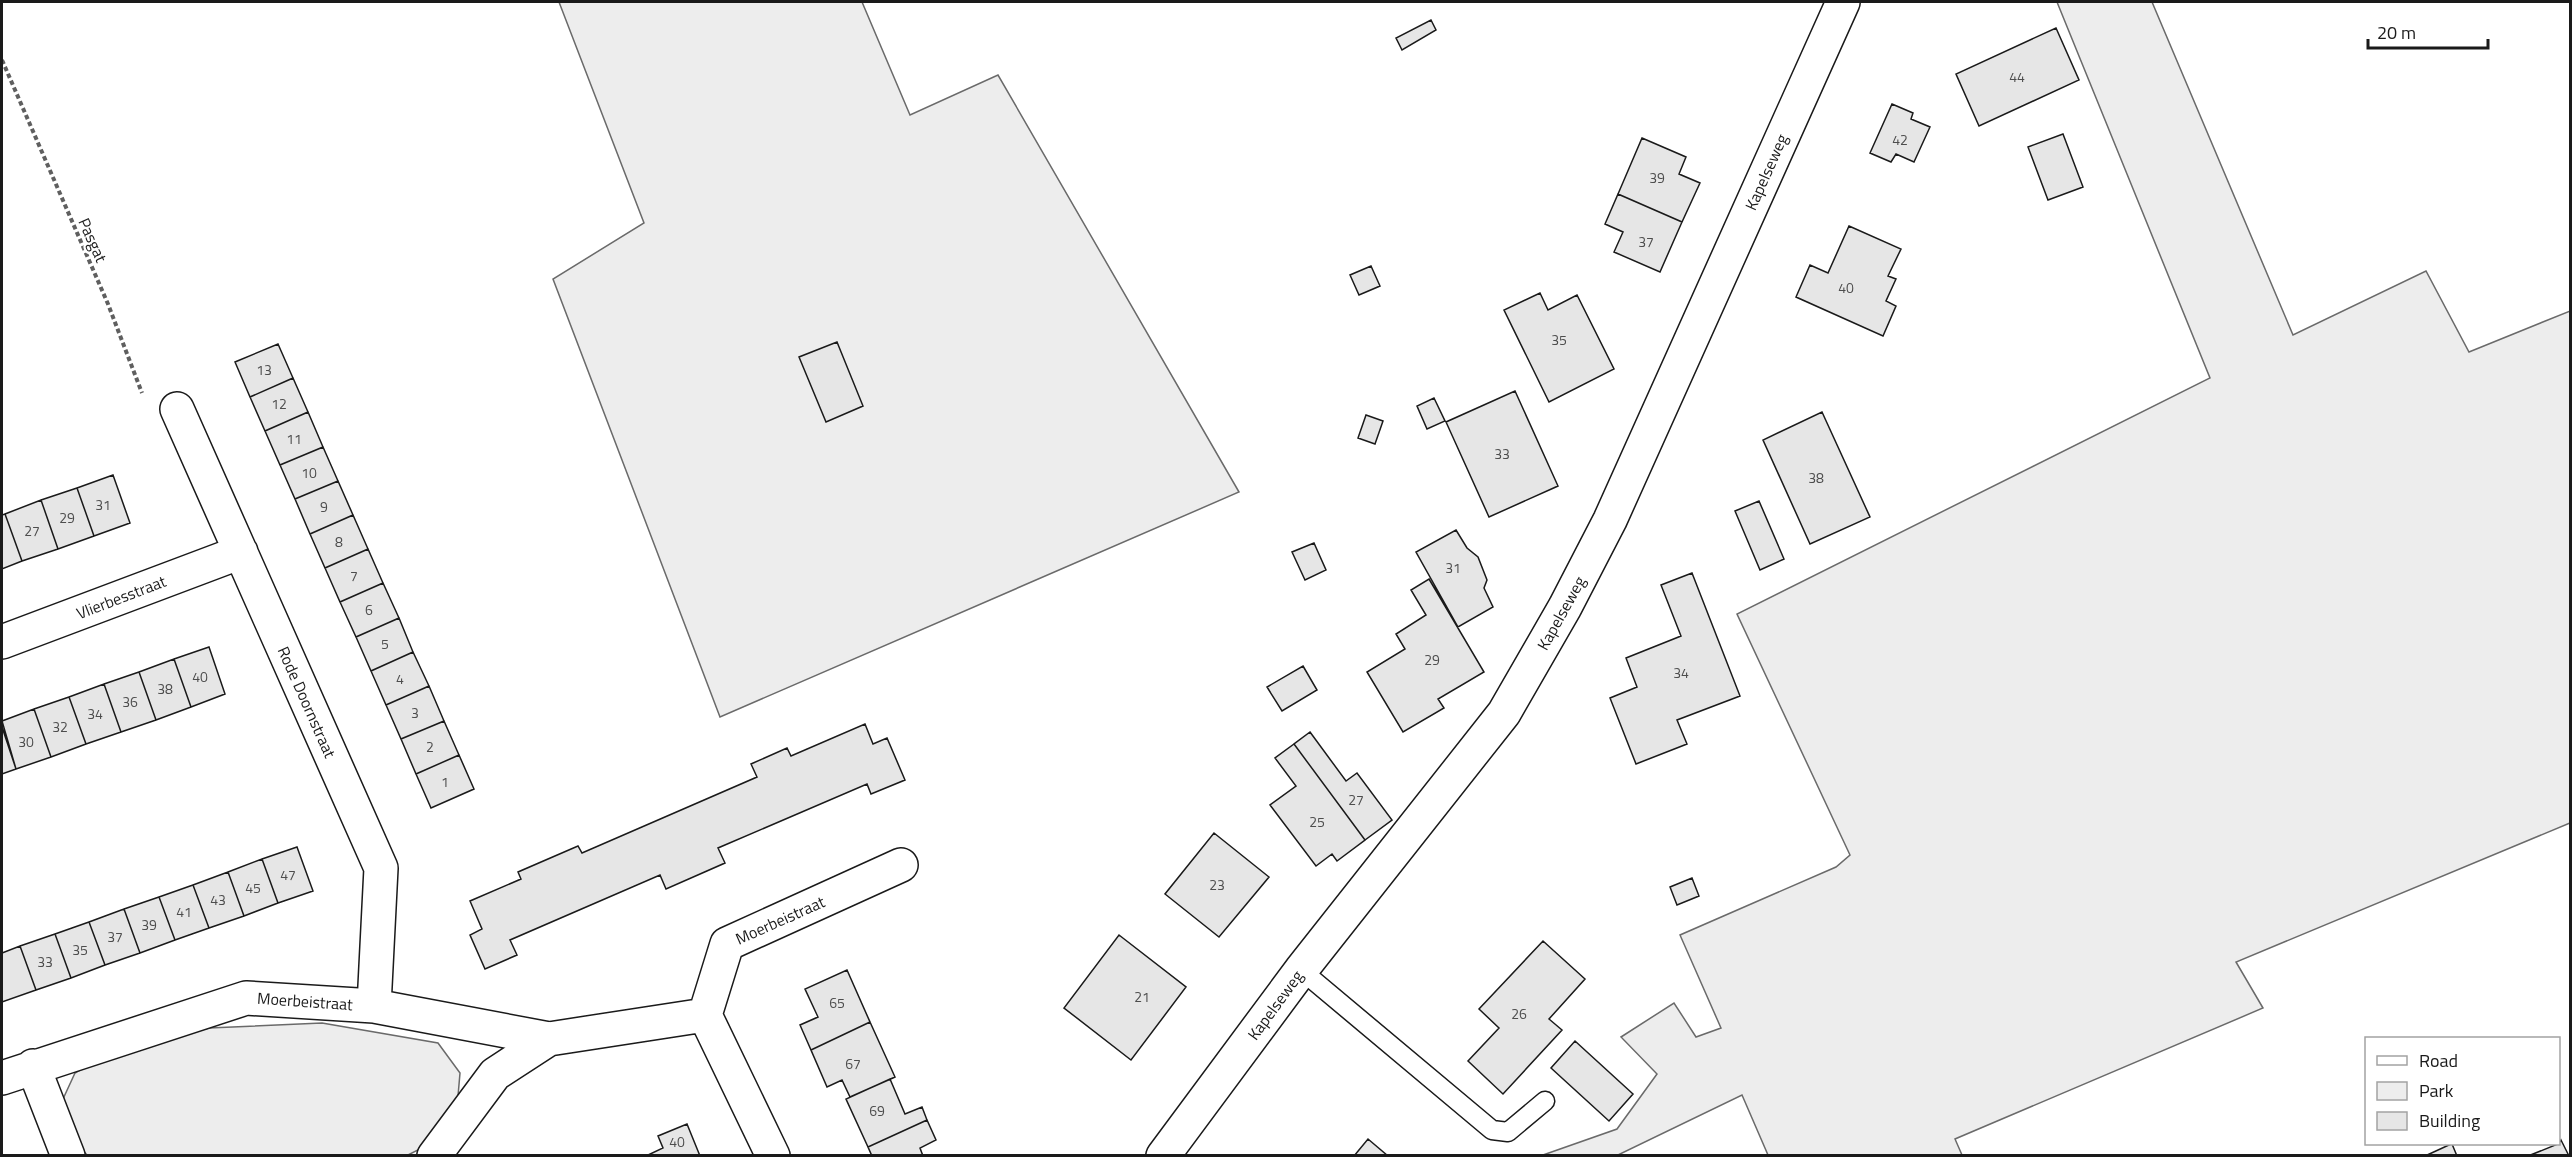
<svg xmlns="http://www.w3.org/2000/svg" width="2572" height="1157" font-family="'Titillium Web',sans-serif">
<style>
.green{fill:#ededed;stroke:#6a6a6a;stroke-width:1.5}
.building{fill:#e6e6e6;stroke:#1a1a1a;stroke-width:1.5}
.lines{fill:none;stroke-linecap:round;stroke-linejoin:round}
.service-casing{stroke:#1a1a1a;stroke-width:21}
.minor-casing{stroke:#1a1a1a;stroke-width:36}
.path{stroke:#5f5f5f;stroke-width:4;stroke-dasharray:4.5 3;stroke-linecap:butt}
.service{stroke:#fff;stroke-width:18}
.minor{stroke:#fff;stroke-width:33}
.labels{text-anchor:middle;stroke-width:4.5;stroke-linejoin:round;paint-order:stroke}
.number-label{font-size:14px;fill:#4d4d4d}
.street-label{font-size:16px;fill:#1a1a1a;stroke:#fff}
</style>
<rect width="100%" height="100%" fill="#fff"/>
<path class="green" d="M559 2H862L910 115 998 75 1239 492 720 717 553 279 644 223Z
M2057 2H2152L2293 335 2426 271 2469 352 2570 311V823L2236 962 2263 1008 1955 1139 1962 1155H1768L1742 1095 1618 1155H1543L1617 1129 1657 1074 1621 1037 1674 1003 1696 1037 1721 1028 1680 935 1836 867 1850 855 1737 614 2210 378Z
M322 1023 438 1043 460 1073 458 1096 428 1145 408 1155H87L80 1147 63 1099 75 1073 107 1054 209 1028Z"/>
<path class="building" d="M1431 20 1436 30 1402 50 1396 38Z
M2056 28 2079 80 1979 126 1956 74Z
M1892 104 1913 113 1911 119 1930 127 1914 162 1896 154 1891 162 1870 153Z
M2063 134 2083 187 2048 200 2028 147Z
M1642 138 1686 157 1679 174 1700 183 1682 222 1618 194Z
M1618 194 1682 222 1660 272 1614 252 1623 232 1605 224Z
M1849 226 1901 249 1888 276 1896 279 1886 301 1896 306 1883 336 1796 297 1810 265 1828 273Z
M1371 266 1380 286 1359 295 1350 275Z
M1540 293 1548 310 1577 295 1614 369 1549 402 1504 310Z
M837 342 863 406 826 422 799 357Z
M278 344 293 378 250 397 235 362Z
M293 378 308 412 265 431 250 397Z
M1515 391 1558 486 1489 517 1446 422Z
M1434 398 1445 421 1427 429 1417 406Z
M308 412 323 447 280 465 265 431Z
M1822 412 1870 517 1810 544 1763 440Z
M1366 415 1383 421 1375 444 1358 438Z
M323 447 338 481 295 499 280 465Z
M113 475 130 523 94 536 77 488Z
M338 481 353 515 310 534 295 499Z
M77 488 94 536 58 549 41 500Z
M41 500 58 549 22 561 5 514Z
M1759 501 1784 559 1760 570 1735 511Z
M5 514 22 561 2 569V515Z
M353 515 368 549 325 568 310 534Z
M1456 530 1467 548 1478 557 1487 580 1484 588 1493 607 1458 627 1416 552Z
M1314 543 1326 570 1305 580 1292 552Z
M368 549 383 583 340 602 325 568Z
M1692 573 1740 696 1677 720 1687 744 1636 764 1610 698 1637 687 1626 658 1681 636 1661 585Z
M1429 579 1484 672 1438 699 1444 708 1403 732 1367 672 1405 649 1396 634 1426 615 1411 590Z
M383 583 399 618 356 637 340 602Z
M399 618 413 652 371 671 356 637Z
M209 647 225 694 191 707 174 659Z
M413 652 429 686 386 705 371 671Z
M174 659 191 707 156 720 139 672Z
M1303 666 1317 690 1282 711 1267 687Z
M139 672 156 720 121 732 104 684Z
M104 684 121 732 86 744 69 697Z
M429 686 444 721 401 739 386 705Z
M69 697 86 744 51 757 34 709Z
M34 709 51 757 16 769 2 721Z
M444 721 459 755 416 774 401 739Z
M865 724 873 744 887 738 905 780 871 794 867 784 718 848 725 863 666 889 660 875 510 940 517 955 485 969 470 935 482 929 470 901 521 879 518 872 578 846 582 853 757 777 751 764 787 748 791 756Z
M2 727 16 769 2 774Z
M1310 732 1346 781 1357 773 1392 820 1365 840 1294 744Z
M1294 744 1365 840 1337 861 1332 854 1316 866 1270 805 1296 786 1275 758Z
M459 755 474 789 431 808 416 774Z
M1214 833 1269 877 1219 937 1165 894Z
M297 847 313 891 278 903 262 859Z
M262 859 278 903 244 916 228 872Z
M228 872 244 916 209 928 193 885Z
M1692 878 1699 896 1677 905 1670 887Z
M193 885 209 928 175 940 159 897Z
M159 897 175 940 140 953 124 909Z
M124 909 140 953 105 965 89 922Z
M89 922 105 965 71 978 55 934Z
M55 934 71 978 36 990 20 946Z
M1119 935 1186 987 1131 1060 1064 1008Z
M1543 941 1585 979 1549 1019 1562 1030 1503 1094 1468 1061 1499 1028 1479 1009Z
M20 946 36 990 2 1002V953Z
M847 970 870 1022 811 1050 800 1025 818 1017 805 989Z
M870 1022 895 1077 850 1097 842 1080 827 1087 811 1050Z
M1575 1041 1633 1094 1609 1121 1551 1068Z
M890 1079 905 1114 922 1107 927 1120 868 1147 846 1099Z
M927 1120 936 1140 920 1148 923 1156H872L868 1147Z
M687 1124 700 1156H646L663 1148 658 1136Z
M1368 1139 1388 1156H1354Z
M2561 1140 2569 1156H2528L2558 1144Z
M2452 1144 2457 1156H2425L2451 1144Z"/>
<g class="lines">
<g class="service-casing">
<path id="service" d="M1301 970 1492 1130 1508 1132 1545 1101"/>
</g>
<g class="minor-casing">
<path id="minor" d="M177 409 381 868 374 1006
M2 642 241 552
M705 1015 727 944 901 865
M33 1066 68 1156
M2 1078 246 998 374 1006 549 1039 705 1015 773 1156
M434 1156 495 1074 549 1039
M1163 1156 1301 970 1504 713 1565 607 1610 520 1843 2"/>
</g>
<path class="path" d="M2 60 108 304 142 393"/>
<use href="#service" class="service"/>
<use href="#minor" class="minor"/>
</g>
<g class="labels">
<g class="number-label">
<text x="2017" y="82">44</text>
<text x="1900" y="145">42</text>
<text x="1657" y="183">39</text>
<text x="1646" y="247">37</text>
<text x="1846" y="293">40</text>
<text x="1559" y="345">35</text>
<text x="264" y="375">13</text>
<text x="279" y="409">12</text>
<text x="294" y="444">11</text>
<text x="1502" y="459">33</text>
<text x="309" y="478">10</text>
<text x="1816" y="483">38</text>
<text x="103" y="510">31</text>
<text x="324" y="512">9</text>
<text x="67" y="523">29</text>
<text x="32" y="536">27</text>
<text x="339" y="547">8</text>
<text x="1453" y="573">31</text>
<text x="354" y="581">7</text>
<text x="369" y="615">6</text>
<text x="385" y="649">5</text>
<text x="1432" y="665">29</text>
<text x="1681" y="678">34</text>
<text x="200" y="682">40</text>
<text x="400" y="684">4</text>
<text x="165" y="694">38</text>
<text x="130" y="707">36</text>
<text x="415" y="718">3</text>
<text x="95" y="719">34</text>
<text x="60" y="732">32</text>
<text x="26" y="747">30</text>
<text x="430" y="752">2</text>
<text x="445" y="787">1</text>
<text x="1356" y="805">27</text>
<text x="1317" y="827">25</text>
<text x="288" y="880">47</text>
<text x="1217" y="890">23</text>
<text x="253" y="893">45</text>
<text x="218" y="905">43</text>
<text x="184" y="917">41</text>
<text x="149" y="930">39</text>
<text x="115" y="942">37</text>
<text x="80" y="955">35</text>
<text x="45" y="967">33</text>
<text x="1142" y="1002">21</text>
<text x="837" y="1008">65</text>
<text x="1519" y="1019">26</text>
<text x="853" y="1069">67</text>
<text x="877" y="1116">69</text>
<text x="677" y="1147">40</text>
</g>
<g class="street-label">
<text transform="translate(1766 172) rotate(-66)" y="6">Kapelseweg</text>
<text transform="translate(93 240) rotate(66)" y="6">Pasgat</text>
<text transform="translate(121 597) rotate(-21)" y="6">Vlierbesstraat</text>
<text transform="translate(1561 613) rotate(-61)" y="6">Kapelseweg</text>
<text transform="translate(307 702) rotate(66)" y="6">Rode Doornstraat</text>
<text transform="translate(780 920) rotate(-24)" y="6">Moerbeistraat</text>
<text transform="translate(305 1001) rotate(4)" y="6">Moerbeistraat</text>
<text transform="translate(1275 1005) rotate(-54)" y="6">Kapelseweg</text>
</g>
</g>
<rect width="2572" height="1157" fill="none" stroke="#1a1a1a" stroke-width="6"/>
<rect x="2365" y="1037" width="195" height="108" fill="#ffffff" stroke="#a3a3a3" stroke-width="1.5"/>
<rect x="2377" y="1056" width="30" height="9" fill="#ffffff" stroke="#a3a3a3" stroke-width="1.5"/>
<text x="2419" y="1067" font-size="18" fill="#1a1a1a">Road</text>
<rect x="2377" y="1082" width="30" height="18" fill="#ededed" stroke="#a3a3a3" stroke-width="1.5"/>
<text x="2419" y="1097" font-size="18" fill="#1a1a1a">Park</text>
<rect x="2377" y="1112" width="30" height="18" fill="#e6e6e6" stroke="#a3a3a3" stroke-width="1.5"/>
<text x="2419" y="1127" font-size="18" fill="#1a1a1a">Building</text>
<path d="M2368 39v9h120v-9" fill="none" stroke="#1a1a1a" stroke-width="3"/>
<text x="2377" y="39" font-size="18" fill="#1a1a1a" stroke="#ffffff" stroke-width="4.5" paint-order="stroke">20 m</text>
</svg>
